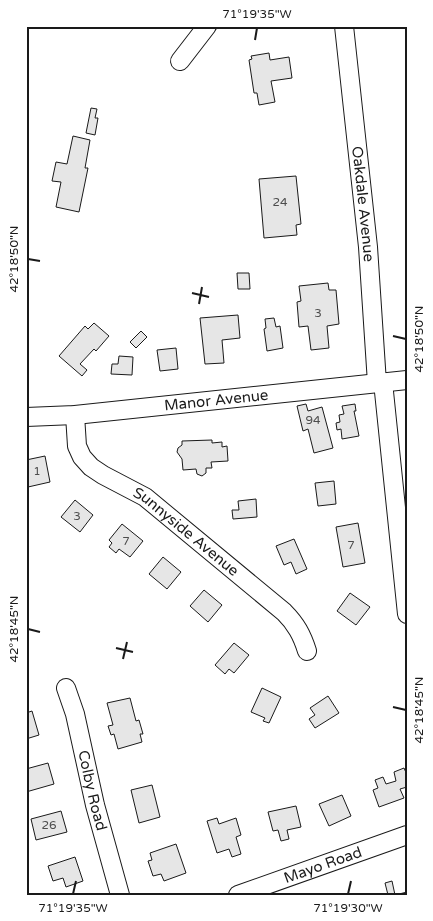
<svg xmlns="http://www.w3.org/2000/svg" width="433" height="921" font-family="'Varela Round',sans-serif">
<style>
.building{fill:#e6e6e6;stroke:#1a1a1a}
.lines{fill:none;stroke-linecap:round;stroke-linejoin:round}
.minor-casing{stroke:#1a1a1a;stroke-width:20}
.minor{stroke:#fff;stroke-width:18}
.ticks{fill:none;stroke:#1a1a1a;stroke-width:2}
.labels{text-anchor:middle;stroke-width:4;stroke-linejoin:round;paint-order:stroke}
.number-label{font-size:12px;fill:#4d4d4d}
.street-label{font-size:15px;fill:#1a1a1a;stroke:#fff}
.neatline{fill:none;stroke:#1a1a1a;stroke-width:2}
.ticks-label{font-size:12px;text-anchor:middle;fill:#1a1a1a}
</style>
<rect width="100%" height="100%" fill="#fff"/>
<path class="building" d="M269 53 270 60 289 57 292 78 271 81 275 102 259 105 257 93H254L249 60 252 59 251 56Z
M91 108 97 109 95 118H98L95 135 86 133Z
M73 136 90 140 85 168H88L79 212 56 207 61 182 52 181 56 162 67 164Z
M296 176 301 224 296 225 297 235 264 238 259 179Z
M237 273H249L250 289H238Z
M328 283 329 290H336L339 324 327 326 329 348 311 350 308 326 299 327 297 302 301 301 299 286Z
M238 315 240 338 222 340 224 363 205 364 200 318Z
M274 318 276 327 280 326 283 348 267 351 264 329 266 328 265 319Z
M94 323 109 336 96 351 94 349 80 364 87 370 82 376 59 356 85 326 88 329Z
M141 331 147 337 136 348 130 342Z
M176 348 178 369 160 371 157 350Z
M119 356 133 357 132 375 111 374 112 364H118Z
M306 404 308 411 322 407 333 448 314 453 308 429 303 431 297 406Z
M355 404 356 411H354L359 436 342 439 341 429 337 430 336 423 340 422 339 415 344 414 342 406Z
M212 440V443L222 442V447L227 446 228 461 211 462 212 468H206V473L202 476 197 474 196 469 183 470 182 459 177 452 178 448 182 445V441Z
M45 456 50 482 28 487 26 483V460Z
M334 481 336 504 318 506 315 483Z
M256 499 257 517 233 519 232 510H239L238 501Z
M75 500 93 515 80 532 61 517Z
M358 523 365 563 343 567 336 527Z
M122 524 143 541 130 557 119 549 116 553 109 547 112 543 109 540Z
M294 539 307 569 296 574 291 562 284 565 276 546Z
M163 557 181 572 167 589 149 574Z
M204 590 222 605 208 622 190 606Z
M350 593 370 607 356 625 337 611Z
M234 643 249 655 234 673 229 669 225 674 215 665Z
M262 688 281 697 269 723 263 721 265 718 251 712Z
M328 696 339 713 315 728 309 719 315 715 310 708Z
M130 698 136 721 139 720 143 734H140L142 742 118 749 114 734 111 735 108 726 113 725 107 703Z
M32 711 39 735 26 739V713Z
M48 763 54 784 26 792V769Z
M404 768 407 775V787L400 789 404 798 379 807 373 790 378 788 375 780 383 777 386 784 396 781 394 772Z
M152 785 160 817 139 823 131 790Z
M342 795 351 816 329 826 319 804Z
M296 806 301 827 287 830 289 839 281 841 278 830 273 831 268 812Z
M61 811 67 832 36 840 31 819Z
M217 818 219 824 236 818 241 835 236 837 241 854 232 857 229 849 217 853 207 821Z
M176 844 186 873 164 881 161 874 153 876 148 861 152 860 150 853Z
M75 857 83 881 66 887 63 878 53 881 48 866Z
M392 881 395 895 407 892V895H388L385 883Z"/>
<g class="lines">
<g class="minor-casing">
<g id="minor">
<path id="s1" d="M344 26 368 247 377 383"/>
<path d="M180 61 207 26"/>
<path d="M383 382 407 614"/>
<path id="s2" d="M75 415 77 446 82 457 91 467 103 475 145 497 284 612C296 624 302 635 307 651"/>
<path id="s3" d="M26 417 75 415 407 380"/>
<path id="s4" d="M66 688 75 714 95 805 120 895"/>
<path id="s5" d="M238 895 407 835"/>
</g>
</g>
<use href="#minor" class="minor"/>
</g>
<path class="ticks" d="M255 40 257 28M28 259 40 261M192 293 209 297M199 304 202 287M393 336 406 339M28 629 40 632M116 648 133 652M123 659 127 642M393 707 406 710M73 894 76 881M348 894 351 881"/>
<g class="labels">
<g class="number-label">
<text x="280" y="206">24</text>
<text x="318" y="317">3</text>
<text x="313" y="424">94</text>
<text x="37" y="475">1</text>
<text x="77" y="520">3</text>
<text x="126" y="545">7</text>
<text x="351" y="549">7</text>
<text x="49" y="829">26</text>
</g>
<g class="street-label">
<text dy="5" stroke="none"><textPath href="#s1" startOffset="179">Oakdale Avenue</textPath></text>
<text dy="5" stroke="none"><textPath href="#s3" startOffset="191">Manor Avenue</textPath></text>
<text dy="5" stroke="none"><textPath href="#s2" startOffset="172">Sunnyside Avenue</textPath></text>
<text dy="5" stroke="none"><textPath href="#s4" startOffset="106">Colby Road</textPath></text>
<text dy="5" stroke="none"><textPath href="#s5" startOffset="90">Mayo Road</textPath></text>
</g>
</g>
<rect width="433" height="921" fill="none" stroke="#ffffff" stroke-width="55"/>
<rect x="28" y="28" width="378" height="866" class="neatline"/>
<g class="ticks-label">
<text x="257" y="18">71°19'35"W</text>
<text transform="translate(14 259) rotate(-90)" y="4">42°18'50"N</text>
<text transform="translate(419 339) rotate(-90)" y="4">42°18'50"N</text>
<text transform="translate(14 629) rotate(-90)" y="4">42°18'45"N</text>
<text transform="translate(419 710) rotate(-90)" y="4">42°18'45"N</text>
<text x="73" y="912">71°19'35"W</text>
<text x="348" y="912">71°19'30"W</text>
</g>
</svg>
